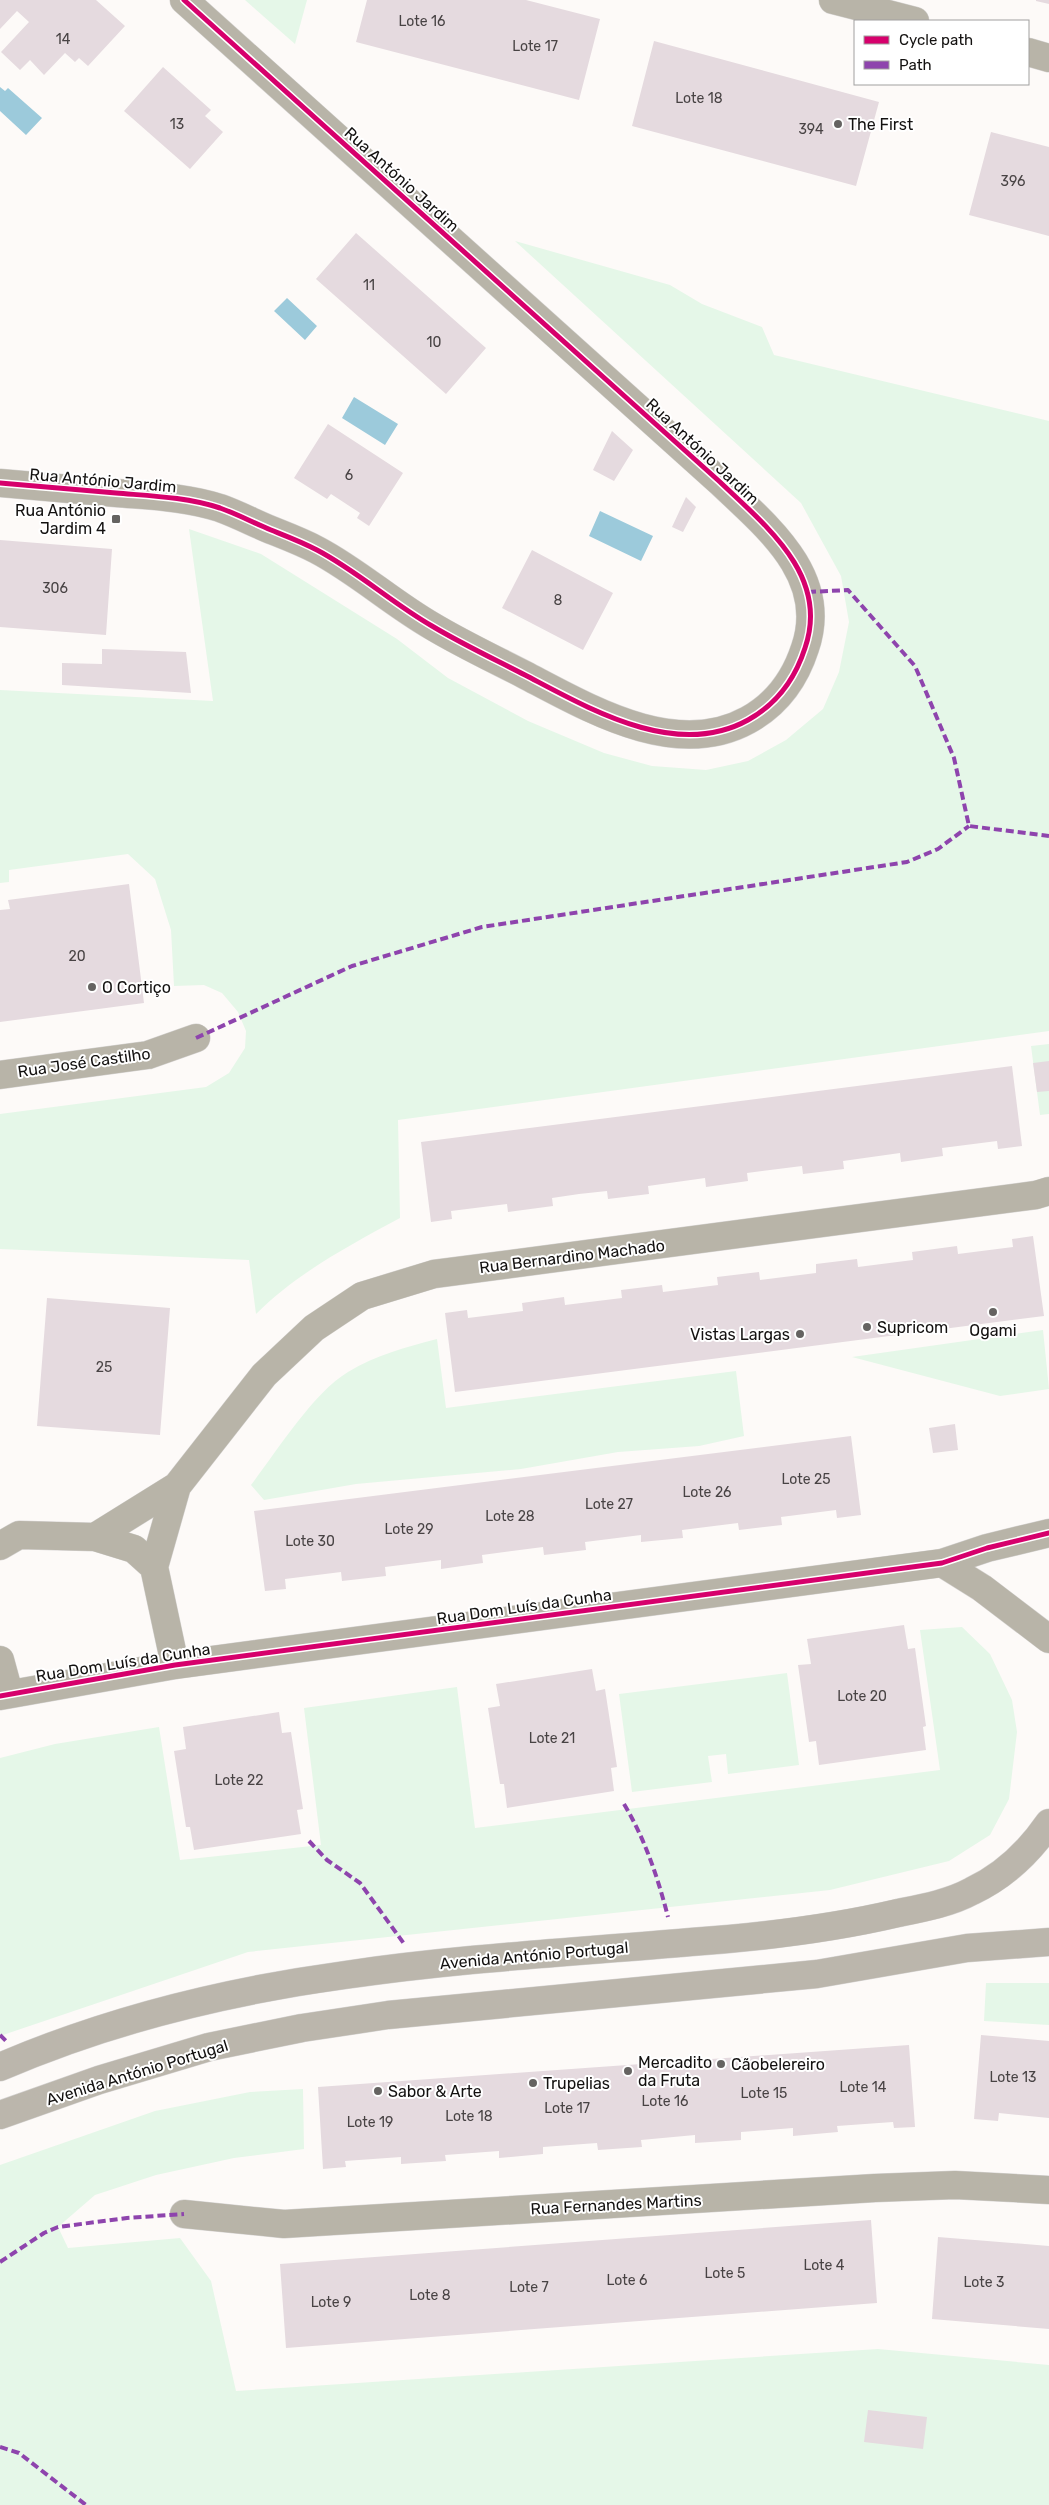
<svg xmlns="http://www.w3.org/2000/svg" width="1049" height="2505" font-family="Rubik,sans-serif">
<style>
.green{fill:#e5f7e8}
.water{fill:#9ccadb}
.building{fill:#e5dadf}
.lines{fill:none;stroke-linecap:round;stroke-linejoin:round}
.minor-casing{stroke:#d7d5d4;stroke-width:29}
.major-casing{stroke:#d7d5d4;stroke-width:29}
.minor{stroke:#b8b4a8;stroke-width:28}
.major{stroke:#bbb6ac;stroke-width:28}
.quiet{stroke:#8e44ad;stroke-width:4;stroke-dasharray:8 4;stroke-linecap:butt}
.cycleway-casing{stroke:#fff;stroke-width:8}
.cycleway{stroke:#d6006c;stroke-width:5}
.poi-dot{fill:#656361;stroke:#fff;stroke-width:2}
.labels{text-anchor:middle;stroke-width:4;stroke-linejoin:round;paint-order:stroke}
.number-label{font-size:14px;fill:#484344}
.poi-label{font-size:16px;fill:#131110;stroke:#fff;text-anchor:start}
.street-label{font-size:16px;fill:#131110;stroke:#fff}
</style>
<rect width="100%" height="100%" fill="#fdfaf8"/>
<path class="green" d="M245 0H307L295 44Z
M515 241 670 285 702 304 762 327 774 355 1049 421V1031L398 1120 400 1218C350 1245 297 1273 256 1314L249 1260 0 1249V1114L206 1087 229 1073 245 1048 246 1031 238 1012 222 993 204 985 174 986 171 930 155 879 128 854 9 870V882L0 883V690L213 701 189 529 261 554 397 639 448 678 528 721 604 753 652 766 706 770 748 761 786 740 823 709 839 672 849 622 841 576 801 503Z
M1049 1044V1114L1040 1115 1031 1046Z
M1043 1330 1049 1389 1000 1396 852 1357Z
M437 1339 446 1408 736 1371 744 1436 699 1446 618 1452 521 1469 356 1484 264 1500 251 1485C277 1451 313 1393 348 1372 376 1355 406 1347 437 1339Z
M962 1627 990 1654 1012 1700 1017 1732 1009 1799 990 1835 949 1861 830 1890 248 1952 0 2036V1758L55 1744 159 1727 180 1860 321 1845 304 1708 457 1687 475 1828 940 1770 920 1630Z
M787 1673 799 1765 728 1774 726 1754 708 1756 712 1782 632 1792 619 1694Z
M986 1983H1049V2025L984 2021Z
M303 2089 304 2149 234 2158 156 2175 95 2195 58 2227 68 2248 180 2238 211 2281 236 2391 878 2349 1049 2365V2505H0V2165L155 2111 250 2092Z"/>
<path class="water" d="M0 87 5 91 8 88 42 118 26 135 0 111Z
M287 298 317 326 305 340 274 311Z
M354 397 398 424 385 445 342 418Z
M600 511 653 536 641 561 589 536Z"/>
<path class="building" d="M0 0H96L125 26 88 66 79 58 75 62 65 53 44 75 30 60 20 70 1 52 29 22 17 11 0 29Z
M367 0H526L600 19 579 100 356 42Z
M1049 0V4L1036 1V0Z
M654 41 879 102 856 186 632 126Z
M163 67 211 110 205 116 223 132 190 169 124 111Z
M991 132 1049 147V236L969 215Z
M356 233 486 348 446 394 316 279Z
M328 424 403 473 369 526 357 518 360 513 331 494 327 499 294 478Z
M612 431 633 450 614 481 593 470Z
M686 497 696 507 683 532 672 527Z
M0 540 112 549 106 635 0 627Z
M532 550 613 593 583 650 502 608Z
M102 649 186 652 191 693 62 685V663L102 664Z
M129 884 144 1003 0 1022V910L10 909 8 900Z
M1049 1061V1091L1037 1092 1033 1063Z
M1012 1066 1022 1146 998 1149 997 1141 942 1148 943 1156 901 1162 900 1153 843 1161 844 1169 803 1174 802 1166 747 1173 748 1181 706 1187 705 1178 648 1186 649 1194 608 1199 607 1191 579 1194 552 1198 553 1206 508 1212 507 1204 451 1211 452 1219 431 1222 421 1142Z
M1033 1236 1044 1316 455 1392 445 1313 467 1310 468 1318 523 1311 522 1303 564 1297 565 1305 622 1298 621 1290 662 1285 663 1292 718 1285 717 1277 759 1272 760 1280 816 1273V1264L857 1259 858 1267 913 1260 912 1252 957 1246 958 1254 1013 1247 1012 1239Z
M47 1298 170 1308 160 1435 37 1426Z
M955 1424 958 1450 933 1453 929 1428Z
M851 1436 861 1515 837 1518 836 1510 781 1517 782 1525 739 1530 738 1523 682 1530 683 1538 641 1542V1535L585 1542 586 1550 544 1555 543 1547 482 1555 483 1563 441 1569V1560L385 1567 386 1576 342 1581 341 1572 285 1579 286 1589 265 1591 254 1511Z
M904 1625 908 1649 915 1648 926 1726 923 1727 926 1750 819 1765 816 1741 809 1742 798 1665 811 1664 807 1639Z
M592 1669 596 1691 605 1689 617 1767 611 1768 614 1791 507 1808 504 1784H500L488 1708 500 1706 496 1684Z
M279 1712 282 1733 291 1732 303 1809 297 1810 301 1834 194 1850 190 1827H186L174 1751 186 1749 183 1727Z
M981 2035 1049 2041V2118L999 2113 998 2121 974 2119Z
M909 2045 915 2127 894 2128 893 2122 837 2126 838 2132 793 2136V2128L741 2132V2140L695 2143V2135L641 2140 642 2147 598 2150 597 2143 543 2147V2154L499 2158V2151L445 2155 446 2161 401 2164V2157L345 2161 346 2167 323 2169 318 2087Z
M871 2220 877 2303 286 2348 280 2264Z
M938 2237 1049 2246V2329L932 2319Z
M868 2410 927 2417 923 2449 864 2442Z"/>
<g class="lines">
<g class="minor-casing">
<path id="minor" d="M833 0 915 21
M1028 52 1049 58
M0 483C39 486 77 490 116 493 151 496 186 497 220 508 237 514 254 523 271 530 286 536 302 542 317 550 357 571 392 603 432 626 462 644 494 659 525 675 590 709 676 760 748 720 777 704 795 679 805 648 830 576 766 526 720 482L184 0
M0 1075 148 1055 196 1038
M95 1537 177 1486 264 1375 314 1328 362 1296 434 1274 1036 1195 1049 1191
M0 1546 19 1535 95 1537 134 1549 154 1567 175 1665
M942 1563 982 1588 1049 1639
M154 1567 177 1486
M0 1660 9 1693
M0 1696 175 1665 942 1563 987 1548 1049 1533
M184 2214 284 2224 875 2188 955 2185 1049 2190"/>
</g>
<g class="major-casing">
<path id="major" d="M0 2067C109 2020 228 1991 345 1975 460 1958 576 1952 691 1942 761 1937 830 1929 898 1913 923 1908 950 1903 972 1891 1004 1876 1029 1852 1049 1823
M0 2115 99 2080 209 2047 302 2028 388 2015 817 1974 967 1948 1049 1942"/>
</g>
<use href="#minor" class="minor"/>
<use href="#major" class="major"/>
<path class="quiet" d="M808 592 848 590 915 666 954 758 969 826 1049 836
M196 1038 352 966 482 927 907 862 938 849 969 826
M624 1804C645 1839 658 1878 668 1917
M309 1841 327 1860 360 1883 405 1945
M0 2035 7 2042
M0 2262 44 2233 58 2227 127 2218 184 2214
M0 2447 19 2453 86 2505"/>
<g class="cycleway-casing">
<path id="cycleway" d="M0 483C39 486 77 490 116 493 151 496 186 497 220 508 237 514 254 523 271 530 286 536 302 542 317 550 357 571 392 603 432 626 462 644 494 659 525 675 590 709 676 760 748 720 777 704 795 679 805 648 830 576 766 526 720 482L184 0
M0 1696 175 1665 942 1563 987 1548 1049 1533"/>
</g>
<use href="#cycleway" class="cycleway"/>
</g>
<g class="poi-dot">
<circle cx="838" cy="124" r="5"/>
<rect x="111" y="514" width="10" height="10" rx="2.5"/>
<circle cx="92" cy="987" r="5"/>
<circle cx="993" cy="1312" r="5"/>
<circle cx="867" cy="1327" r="5"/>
<circle cx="800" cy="1334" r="5"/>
<circle cx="721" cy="2064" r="5"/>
<circle cx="628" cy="2071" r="5"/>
<circle cx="533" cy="2083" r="5"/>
<circle cx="378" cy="2091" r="5"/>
</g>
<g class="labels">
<g class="number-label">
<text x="422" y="26">Lote 16</text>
<text x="63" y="44">14</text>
<text x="535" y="51">Lote 17</text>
<text x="699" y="103">Lote 18</text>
<text x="177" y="129">13</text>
<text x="811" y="134">394</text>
<text x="1013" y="186">396</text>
<text x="369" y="290">11</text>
<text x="434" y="347">10</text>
<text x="349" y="480">6</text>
<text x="55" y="593">306</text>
<text x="558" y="605">8</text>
<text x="77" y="961">20</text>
<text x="104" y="1372">25</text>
<text x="806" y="1484">Lote 25</text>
<text x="707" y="1497">Lote 26</text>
<text x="609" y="1509">Lote 27</text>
<text x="510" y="1521">Lote 28</text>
<text x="409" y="1534">Lote 29</text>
<text x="310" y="1546">Lote 30</text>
<text x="862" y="1701">Lote 20</text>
<text x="552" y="1743">Lote 21</text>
<text x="239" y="1785">Lote 22</text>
<text x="1013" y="2082">Lote 13</text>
<text x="863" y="2092">Lote 14</text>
<text x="764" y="2098">Lote 15</text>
<text x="665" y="2106">Lote 16</text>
<text x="567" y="2113">Lote 17</text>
<text x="469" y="2121">Lote 18</text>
<text x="370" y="2127">Lote 19</text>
<text x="824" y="2270">Lote 4</text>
<text x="725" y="2278">Lote 5</text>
<text x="627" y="2285">Lote 6</text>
<text x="984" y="2287">Lote 3</text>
<text x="529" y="2292">Lote 7</text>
<text x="430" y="2300">Lote 8</text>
<text x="331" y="2307">Lote 9</text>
</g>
<g class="poi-label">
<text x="848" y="130">The First</text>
<text x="106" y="516" text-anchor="end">Rua António<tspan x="106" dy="18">Jardim 4</tspan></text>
<text x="102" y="993">O Cortiço</text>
<text x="877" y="1333">Supricom</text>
<text x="993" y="1336" text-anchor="middle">Ogami</text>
<text x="790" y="1340" text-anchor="end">Vistas Largas</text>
<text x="638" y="2068">Mercadito<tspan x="638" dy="18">da Fruta</tspan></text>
<text x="731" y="2070">Cãobelereiro</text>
<text x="543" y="2089">Trupelias</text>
<text x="388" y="2097">Sabor &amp; Arte</text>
</g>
<g class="street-label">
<text transform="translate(402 179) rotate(42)" y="6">Rua António Jardim</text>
<text transform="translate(703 451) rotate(43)" y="6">Rua António Jardim</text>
<text transform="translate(103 480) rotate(5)" y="6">Rua António Jardim</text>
<text transform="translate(84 1062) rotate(-8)" y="6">Rua José Castilho</text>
<text transform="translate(572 1256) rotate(-7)" y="6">Rua Bernardino Machado</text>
<text transform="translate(524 1606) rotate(-8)" y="6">Rua Dom Luís da Cunha</text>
<text transform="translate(123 1662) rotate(-9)" y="6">Rua Dom Luís da Cunha</text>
<text transform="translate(534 1955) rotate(-5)" y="6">Avenida António Portugal</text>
<text transform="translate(137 2072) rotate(-17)" y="6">Avenida António Portugal</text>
<text transform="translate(616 2204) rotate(-3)" y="6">Rua Fernandes Martins</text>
</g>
</g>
<rect x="854" y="20" width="175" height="65" fill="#ffffff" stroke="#a1a09f"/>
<rect x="864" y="36" width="25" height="8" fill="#d6006c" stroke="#a1a09f"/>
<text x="899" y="45" font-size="15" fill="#131110">Cycle path</text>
<rect x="864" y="61" width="25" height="8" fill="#8e44ad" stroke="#a1a09f"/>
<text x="899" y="70" font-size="15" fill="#131110">Path</text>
</svg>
